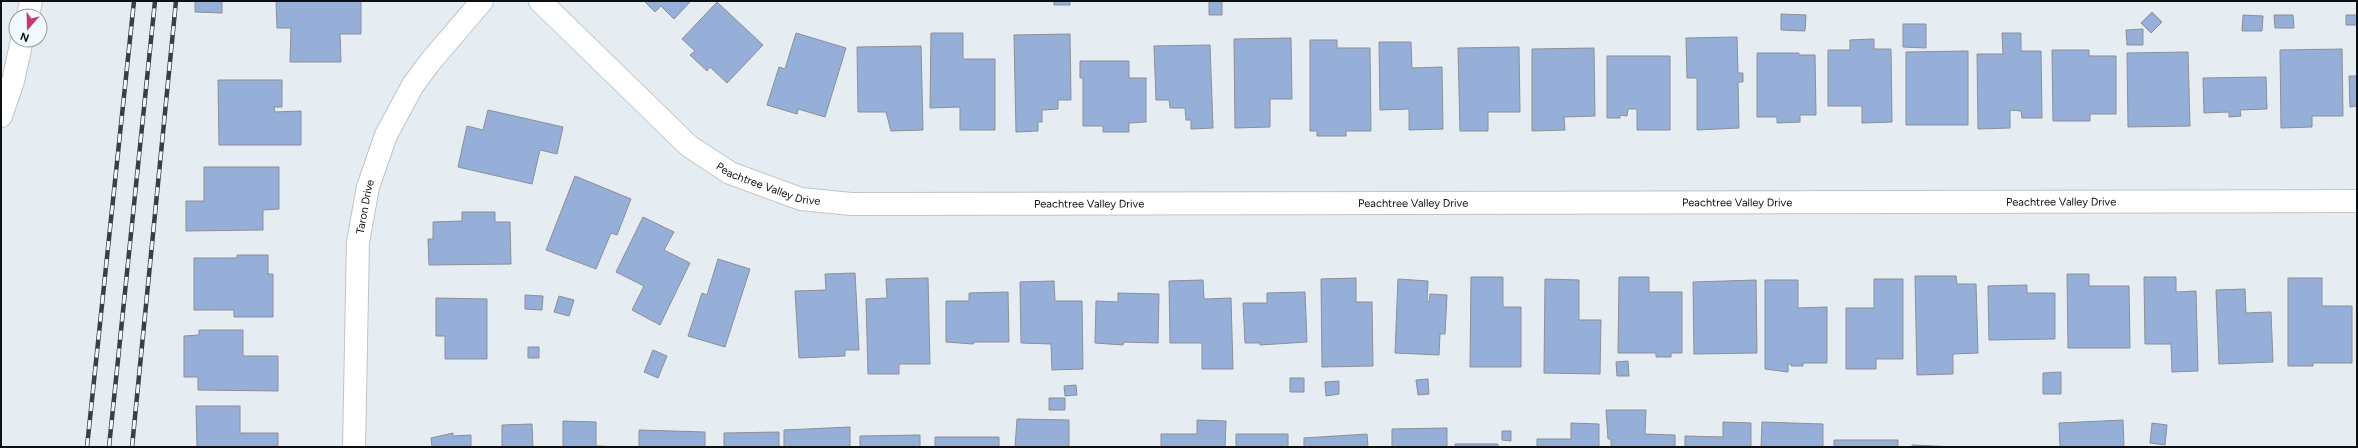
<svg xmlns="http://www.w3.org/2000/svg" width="2358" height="448" font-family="Figtree,sans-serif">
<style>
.building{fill:#96afd9;stroke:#8c8f96}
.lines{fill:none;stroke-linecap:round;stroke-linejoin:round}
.minor-casing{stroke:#bec5ca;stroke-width:24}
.minor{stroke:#fff;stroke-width:22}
.rail-casing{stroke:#3b3f42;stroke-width:4.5}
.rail{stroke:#f2faff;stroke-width:3;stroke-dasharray:9;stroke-linecap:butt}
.labels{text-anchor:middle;stroke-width:3;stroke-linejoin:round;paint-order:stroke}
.street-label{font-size:11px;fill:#0d1012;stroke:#f2faff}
</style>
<rect width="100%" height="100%" fill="#e5edf2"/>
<path class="building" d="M195 1H222V13L195 12Z
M276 1H361V34H340L341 62H290L291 28H277Z
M644 1H691L674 19 661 6 655 12Z
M1054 1H1070V5H1054Z
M1209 1H1222V15H1209Z
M717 2 763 45 727 83 710 67 707 71 692 57 690 55 695 51 682 39Z
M2152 12 2162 22 2151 33 2141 23Z
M1781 14 1806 15 1805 31 1781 30Z
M2243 15 2263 16 2262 31H2242Z
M2274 15H2293L2294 28H2275Z
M2346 15H2357V25H2346Z
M1903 24H1926V48L1903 47Z
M2143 29V45H2127L2126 30Z
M796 33 846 48 825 117 798 109 797 114 767 105 779 67 785 69Z
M931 33H963V59H995V130H960V107L930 108Z
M2002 33H2021V51H2041L2042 118H2022L2021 111 2010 110V128L1978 129 1977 54H2003Z
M1070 34 1071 100H1058V109L1042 110V122H1038V131L1016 132 1014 35Z
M1737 37 1738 73H1743V82H1738L1739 128 1697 130V78H1687L1686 38Z
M1291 38 1292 99H1270V127L1235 128 1234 39Z
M1874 39V49H1891L1892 122 1862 123V106H1828V50H1850V40Z
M1310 40H1337V48H1370L1371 131H1346V136H1317V131H1310Z
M1379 42H1411L1412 68 1442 67 1443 129 1409 130V109L1380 110Z
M1210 45 1213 128 1191 129V120H1186L1185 108H1170L1169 100H1156L1154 46Z
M921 46 923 130 891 131 886 112H858L857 47Z
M1519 47 1520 112H1488V131H1460L1458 48Z
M1594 48 1595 116 1564 117 1565 130 1532 131V49Z
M2342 49 2343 116H2312V127L2281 128 2280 50Z
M2052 50H2089V56H2116V114H2090V121H2053Z
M1968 51V125H1906V52Z
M2188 52 2190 126 2128 127 2127 53Z
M1757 53H1799V55H1815L1816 115H1800V122L1777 123V117H1757Z
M1607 56H1670V130H1637V109H1628L1627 116 1620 115V118H1607Z
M1080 61H1129V78H1146V122L1129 123V132H1103V126H1083V78H1080Z
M2349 76H2357V106L2350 107Z
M2266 77 2267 109 2240 110 2241 116 2229 117V112L2204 113 2203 78Z
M218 80H282V107H274L275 112 301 111V145H219Z
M488 110 563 127 557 154 540 150 532 184 458 167 467 126 483 130Z
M204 167H279V209L263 210V230L186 231V201H204Z
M575 176 631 199 617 235 611 233 596 269 546 250Z
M462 212H495V222H510L511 264 429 265 428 239H433V222L462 221Z
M643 217 674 232 664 250 690 263 660 325 632 310 644 286 616 272Z
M237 255H268V274H273V317H234V310H194V258H237Z
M718 259 750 269 725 347 688 336 702 293 707 295Z
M855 273 859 350H845V356L799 358 795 291 826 290 825 274Z
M2067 274H2089V286H2129L2130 348H2068Z
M1915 276H1956L1957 284H1976L1978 353 1953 354V374L1917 375Z
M1471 277H1503V307H1521V367H1470Z
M1619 277H1649V292H1682V353H1671V357H1656V353H1618Z
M2144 277H2176V292L2196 291 2198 371 2172 372 2171 344H2145Z
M928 278 930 364H899V374H868L866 299 887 298 886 279Z
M1356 278V302H1372L1373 366 1322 367 1321 279Z
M2288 278H2322V306H2352V363H2313V366H2288Z
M1398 279 1428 281 1427 302H1429L1430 294 1447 295 1445 334H1440L1439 355 1395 353Z
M1545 279 1579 280V320H1601L1600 374 1544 373Z
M1874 279H1903V359H1876V369H1846V308H1874Z
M1203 280 1204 299 1231 298 1233 369H1202V343H1170L1169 281Z
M1756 280 1757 353 1694 354 1693 282Z
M1765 280H1798V308L1827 307V363H1803V366H1791V364H1788V372L1765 369Z
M1054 281 1055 301H1082L1083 369 1052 370 1051 344 1021 343 1020 282Z
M2027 285V293H2055V339L1989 340 1988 286Z
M2245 289 2246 313 2271 312 2273 362 2219 364 2216 290Z
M1008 292 1009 342H974L973 344 946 342V301H969V293Z
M1305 292 1307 342 1260 345V343H1245L1243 303H1267V293Z
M1118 293 1159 294 1158 343 1124 342 1123 345 1095 343 1096 301 1118 302Z
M525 295 543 296 542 310 525 309Z
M559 296 574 300 569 316 554 312Z
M436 298 487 299V359H445V336H436Z
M199 330H243V356H278V391L198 390V377H184V336L199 335Z
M528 347H539V358H528Z
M653 350 667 356 658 378 644 372Z
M1628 361 1629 376H1617L1616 362Z
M2061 372V394H2043V373Z
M1290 378H1304V392H1290Z
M1428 379 1429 394 1418 395 1416 380Z
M1339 381V394L1326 396 1325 382Z
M1076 385 1077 395 1065 396 1064 386Z
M1049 398H1065V410H1049Z
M196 406H240V433H278V447H197Z
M1606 410H1646L1645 434 1675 435V447H1611V439H1608Z
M1017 419 1069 420V447H1015Z
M1197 420 1226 421 1225 447H1161V434H1197Z
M2123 420 2124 447H2060L2059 423Z
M563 421 596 422V446L626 447H563Z
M1723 422 1751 423V447H1685V436L1723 437Z
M1762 422 1823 424V447H1761Z
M1571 423 1599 424V447H1537V439H1571Z
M2152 423 2167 425 2165 445 2150 443Z
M532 424 533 447H502V425Z
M850 427V447H784V430Z
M1447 428V447H1392V429Z
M639 430 705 432V447H639Z
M1502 431H1511V441L1502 440Z
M779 432V447H724V433Z
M453 433V436L471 435V447H432L431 438Z
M1236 434H1288V447H1236Z
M1367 434 1368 447H1304V438Z
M920 435V447H860V436Z
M935 437H999V447H935Z
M1834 440H1898V447H1834Z
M1455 444H1498V447H1455Z
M1912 445 1956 447H1912Z"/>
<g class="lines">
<g class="minor-casing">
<g id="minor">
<path id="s1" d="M540 1 689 146 730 173 801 199 851 204 2357 201"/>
<path d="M28 16 31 1"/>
<path d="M1 116 13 81 22 40"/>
<path id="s2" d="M354 447 358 242 368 187 386 135 413 85 430 62 482 1"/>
</g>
</g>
<use href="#minor" class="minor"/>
<g class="rail-casing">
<path id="rail" d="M87 447 134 1
M109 447 155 1
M132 447 176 1"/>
</g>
<use href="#rail" class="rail"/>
</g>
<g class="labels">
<g class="street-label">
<text dy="4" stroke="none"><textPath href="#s1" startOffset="297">Peachtree Valley Drive</textPath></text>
<text dy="4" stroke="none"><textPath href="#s1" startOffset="1593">Peachtree Valley Drive</textPath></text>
<text dy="4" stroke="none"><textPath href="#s1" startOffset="1269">Peachtree Valley Drive</textPath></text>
<text dy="4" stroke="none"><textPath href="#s1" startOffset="621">Peachtree Valley Drive</textPath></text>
<text dy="4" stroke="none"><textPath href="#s1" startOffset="945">Peachtree Valley Drive</textPath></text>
<text dy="4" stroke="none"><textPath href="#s2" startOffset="241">Taron Drive</textPath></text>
</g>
</g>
<rect width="2358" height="448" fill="none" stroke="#0d1012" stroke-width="4"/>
<g transform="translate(28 28) rotate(200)"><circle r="19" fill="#f2faff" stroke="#969ca0"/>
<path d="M0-3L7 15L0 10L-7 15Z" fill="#c63b6f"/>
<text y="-6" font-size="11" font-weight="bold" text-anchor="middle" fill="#0d1012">N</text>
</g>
</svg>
